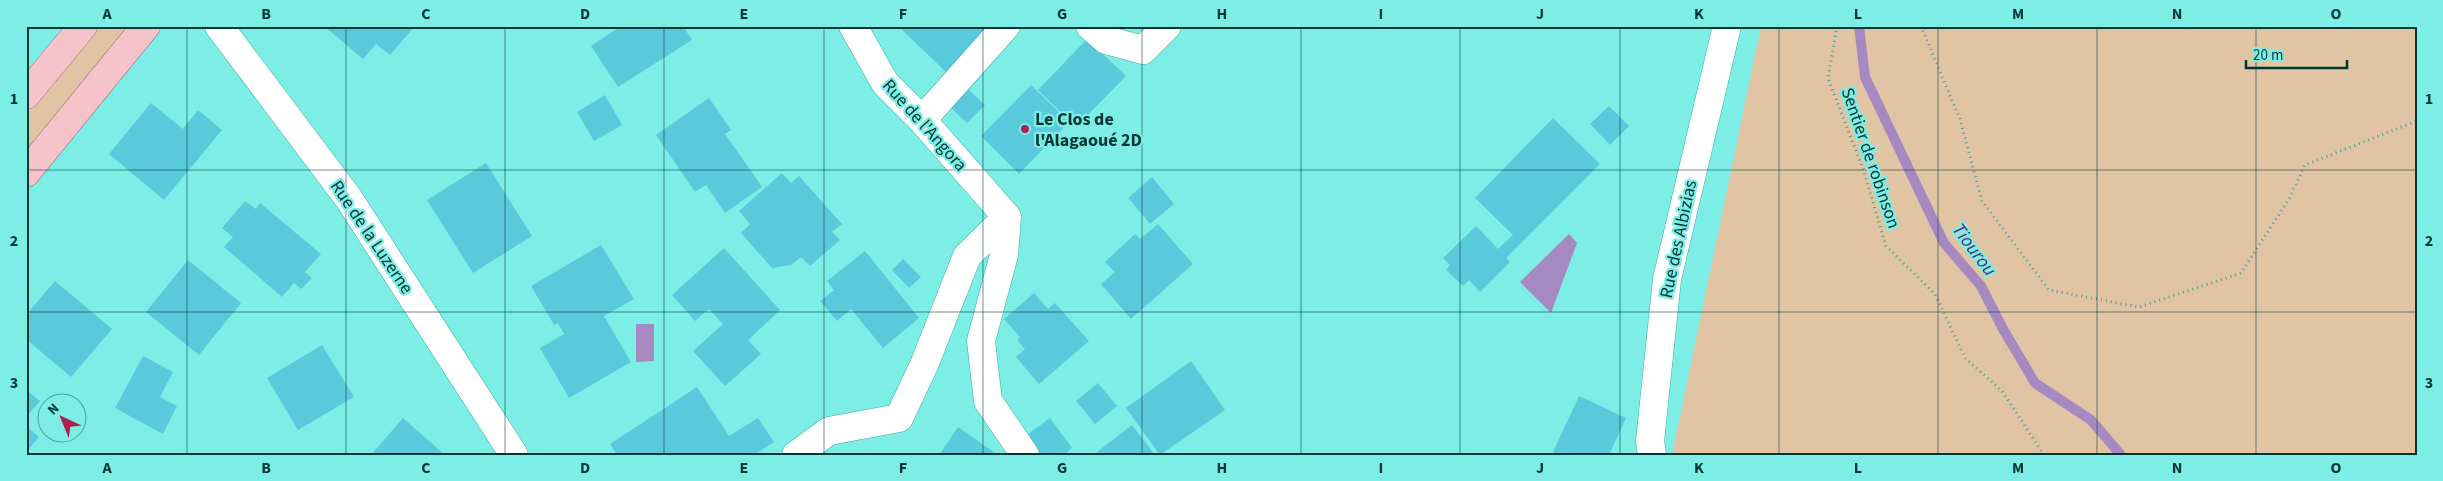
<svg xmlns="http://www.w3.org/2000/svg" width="2443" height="481" font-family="'Source Sans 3',sans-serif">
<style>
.green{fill:#e1c4a4}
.water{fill:#a789c1}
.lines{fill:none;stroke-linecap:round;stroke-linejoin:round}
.stream{stroke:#a789c1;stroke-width:10}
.building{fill:#59cadc}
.minor-casing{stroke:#34afa7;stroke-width:29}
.major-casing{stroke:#9c7880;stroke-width:29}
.path{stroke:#479f98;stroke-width:3;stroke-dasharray:1 4;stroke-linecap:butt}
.minor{stroke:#fff;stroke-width:28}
.major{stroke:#f6c3cb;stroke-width:28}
.grid{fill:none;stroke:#003633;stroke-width:1;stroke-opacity:0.55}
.poi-dot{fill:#b01f4d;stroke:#7ceee5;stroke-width:2}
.labels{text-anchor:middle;stroke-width:4.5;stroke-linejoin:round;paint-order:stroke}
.poi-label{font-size:18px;font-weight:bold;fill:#003633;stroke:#7ceee5;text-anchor:start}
.street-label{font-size:18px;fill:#003633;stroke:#7ceee5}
.water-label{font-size:19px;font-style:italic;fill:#542c70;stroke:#7ceee5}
.neatline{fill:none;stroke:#003633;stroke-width:2}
.grid-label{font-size:16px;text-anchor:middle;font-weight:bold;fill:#003633}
</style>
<rect width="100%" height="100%" fill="#7ceee5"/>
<path class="green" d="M97 26H132L26 173V95L70 42Z
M1761 26H2417V455H1672Z"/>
<path class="water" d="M1569 234 1577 243 1551 313 1520 282Z
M636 324H654V361L636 362Z"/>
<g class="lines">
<path class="stream" d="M1859 26 1865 77 1944 243 1981 286 2003 329 2035 383 2091 420 2121 455"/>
</g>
<path class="building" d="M324 26H415L390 55 376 44 363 59Z
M621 26H683L692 40 618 87 591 46Z
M898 26H993L948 74Z
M1087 39 1126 76 1076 127 1038 90Z
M1031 85 1069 122 1019 174 981 136Z
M967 88 985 105 967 123 949 106Z
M605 95 622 125 594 141 577 112Z
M709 98 731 130 725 134 762 187 725 213 706 185 695 192 656 135Z
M151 103 183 129 198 110 222 130 164 200 109 154Z
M1609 106 1629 126 1610 145 1590 124Z
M1553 118 1600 164 1506 258 1510 262 1480 292 1469 280 1463 286 1446 270 1450 265 1443 258 1476 226 1498 249 1513 235 1475 198Z
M486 163 532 236 473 273 427 200Z
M782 173 791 183 799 176 842 224 832 232 840 240 810 266 801 257 791 265 772 268 741 233 750 224 739 211Z
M1152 177 1174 204 1150 224 1128 198Z
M245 201 256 209 260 203 321 254 305 272 312 278 301 289 294 283 282 297 224 247 233 237 222 228Z
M1158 224 1193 264 1131 319 1101 284 1115 272 1105 262 1135 234 1140 239Z
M601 245 634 299 604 316 631 362 569 398 540 348 564 334 558 323 554 325 531 286Z
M724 248 780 310 748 340 761 354 725 386 693 351 723 324 709 309 695 321 672 295Z
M865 251 919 318 883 348 851 309 837 321 820 301 834 290 827 281Z
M903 259 921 277 909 288 892 270Z
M188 260 241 303 199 355 146 312Z
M55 281 112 329 71 377 26 339V315Z
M1034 293 1048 309 1055 303 1089 341 1039 384 1016 357 1025 349 1017 340 1020 337 1004 319Z
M322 345 354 397 298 430 267 378Z
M143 356 173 372 160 397 177 406 163 434 115 408Z
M1191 361 1225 410 1160 455 1126 408Z
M1098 383 1117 406 1095 424 1076 401Z
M697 387 729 436 758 418 774 442 754 455H617L610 444Z
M26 390 40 401 26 417Z
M1579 396 1626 418 1609 455H1559L1553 452Z
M403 418 445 455H371Z
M1050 418 1072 448 1064 455H1037L1024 437Z
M1132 425 1155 455H1093Z
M26 426 39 437 26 452Z
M958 427 998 455H939Z"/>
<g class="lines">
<g class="minor-casing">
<path id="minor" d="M219 26 349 199 514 455
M853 26 885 83 922 120 1007 217
M1090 26 1106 40 1143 50 1167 26
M922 120 1006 26
M1007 217 1004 255 981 341 988 401 1025 455
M796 455 829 431 899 418 924 365 967 256 1007 217
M1652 455 1650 441 1667 279 1727 26"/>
</g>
<g class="major-casing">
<path id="major" d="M26 95 83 26
M26 173 146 26"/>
</g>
<path class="path" d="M1837 26 1828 78 1863 169 1886 246 1935 294 1965 358 2002 391 2044 455
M1921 26 1960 119 1982 201 2049 290 2139 307 2241 273 2289 199 2305 165 2417 121"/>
<use href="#minor" class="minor"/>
<use href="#major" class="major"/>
</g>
<path class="grid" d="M187 26V455M346 26V455M505 26V455M664 26V455M824 26V455M983 26V455M1142 26V455M1301 26V455M1460 26V455M1620 26V455M1779 26V455M1938 26V455M2097 26V455M2256 26V455M26 170H2417M26 312H2417"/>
<circle class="poi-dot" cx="1025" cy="129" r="5"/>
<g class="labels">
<g class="poi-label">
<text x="1035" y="125">Le Clos de<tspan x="1035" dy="21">l'Alagaoué 2D</tspan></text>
</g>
<g class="street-label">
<text transform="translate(925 125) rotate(48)" y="6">Rue de l'Angora</text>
<text transform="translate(1871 158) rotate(71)" y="6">Sentier de robinson</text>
<text transform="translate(372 237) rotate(56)" y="6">Rue de la Luzerne</text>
<text transform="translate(1678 239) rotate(-78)" y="6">Rue des Albizias</text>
</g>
<g class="water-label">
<text transform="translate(1975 249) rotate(53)" y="7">Tiourou</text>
</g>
</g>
<rect width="2443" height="481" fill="none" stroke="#7ceee5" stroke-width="55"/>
<g transform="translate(62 418) rotate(316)"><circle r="24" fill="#7ceee5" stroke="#4aa49e"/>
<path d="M0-4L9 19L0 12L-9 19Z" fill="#b01f4d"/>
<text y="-8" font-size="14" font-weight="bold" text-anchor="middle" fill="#003633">N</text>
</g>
<path d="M2246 60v8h101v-8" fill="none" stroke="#003633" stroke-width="2.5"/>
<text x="2253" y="60" font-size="15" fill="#003633" stroke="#7ceee5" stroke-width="4" paint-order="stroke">20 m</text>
<rect x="28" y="28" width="2388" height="426" class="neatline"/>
<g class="grid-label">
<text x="107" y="19">A</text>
<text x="266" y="19">B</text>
<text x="426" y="19">C</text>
<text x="585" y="19">D</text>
<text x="744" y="19">E</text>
<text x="903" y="19">F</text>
<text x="1062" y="19">G</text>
<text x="1222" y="19">H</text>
<text x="1381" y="19">I</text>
<text x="1540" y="19">J</text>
<text x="1699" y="19">K</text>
<text x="1858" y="19">L</text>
<text x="2018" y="19">M</text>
<text x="2177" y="19">N</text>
<text x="2336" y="19">O</text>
<text x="14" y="104">1</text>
<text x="2429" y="104">1</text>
<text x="14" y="246">2</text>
<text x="2429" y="246">2</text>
<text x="14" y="388">3</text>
<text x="2429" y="388">3</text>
<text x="107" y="473">A</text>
<text x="266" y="473">B</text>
<text x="426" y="473">C</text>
<text x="585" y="473">D</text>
<text x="744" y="473">E</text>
<text x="903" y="473">F</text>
<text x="1062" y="473">G</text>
<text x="1222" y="473">H</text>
<text x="1381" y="473">I</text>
<text x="1540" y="473">J</text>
<text x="1699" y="473">K</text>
<text x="1858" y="473">L</text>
<text x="2018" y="473">M</text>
<text x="2177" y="473">N</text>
<text x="2336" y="473">O</text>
</g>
</svg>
